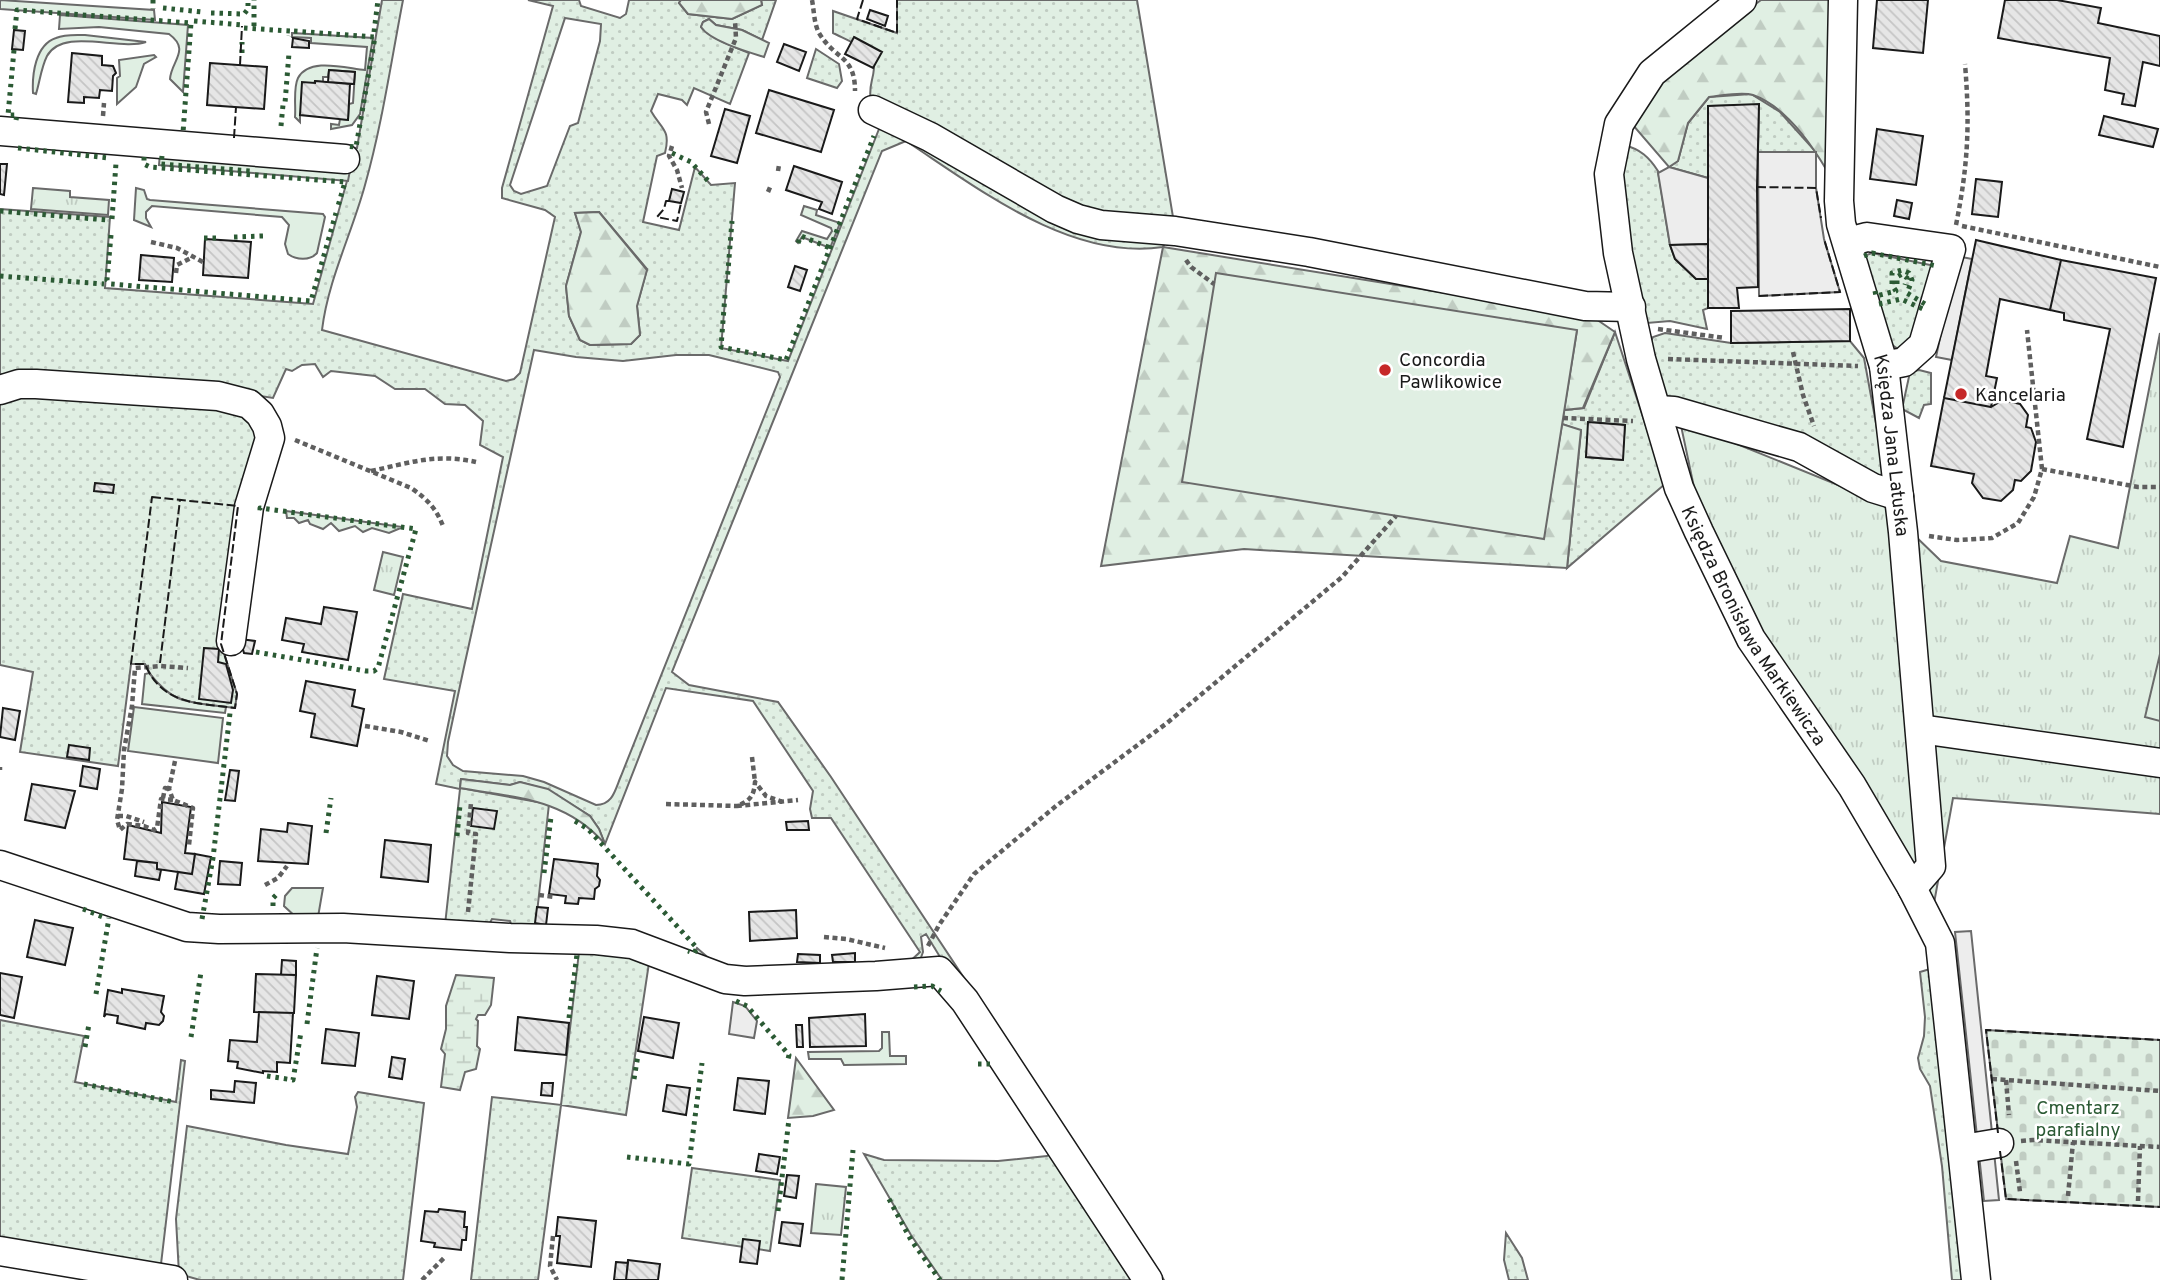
<svg xmlns="http://www.w3.org/2000/svg" width="2160" height="1280" font-family="Overpass,sans-serif">
<style>
.grass{fill:url(#grass-dots);stroke:#6a6a6a;stroke-width:2;fill-rule:evenodd}
.forest{fill:url(#forest-firs);stroke:#6a6a6a;stroke-width:2}
.wetland{fill:url(#wetland-marsh);stroke:#6a6a6a;stroke-width:2}
.cemetery{fill:url(#cemetery-stones);stroke:#6a6a6a;stroke-width:2}
.park{fill:url(#park-tufts);stroke:#6a6a6a;stroke-width:2}
.garden{fill:#e0efe3;stroke:#6a6a6a;stroke-width:2}
.parking{fill:#ededed;stroke:#6a6a6a;stroke-width:2}
.building{fill:url(#building-back-hatch);stroke:#1a1a1a;stroke-width:2}
.lines{fill:none;stroke-linecap:round;stroke-linejoin:round}
.minor-casing{stroke:#1a1a1a;stroke-width:31}
.path{stroke:#5f5f5f;stroke-width:4.5;stroke-dasharray:5 3.5;stroke-linecap:butt}
.minor{stroke:#fff;stroke-width:28}
.hedge{stroke:#2b5a34;stroke-width:5;stroke-dasharray:3.5 5;stroke-linecap:butt}
.fence{stroke:#1a1a1a;stroke-width:2;stroke-dasharray:9 3.5;stroke-linecap:butt}
.poi-dot{fill:#c62828;stroke:#fff;stroke-width:2.5}
.labels{text-anchor:middle;stroke-width:5;stroke-linejoin:round;paint-order:stroke}
.poi-label{font-size:19px;fill:#1a1a1a;stroke:#fff;text-anchor:start}
.street-label{font-size:19px;fill:#1a1a1a;stroke:#fff}
.park-label{font-size:19px;fill:#2b5a34;stroke:#fff}
</style>
<defs>
<pattern id="grass-dots" width="8" height="8" patternUnits="userSpaceOnUse" patternTransform="scale(1.75)"><rect width="8" height="8" fill="#e0efe3"/><path d="M2 2h.1M6 6h.1" fill="none" stroke="#c0ccc2" stroke-width="1.8" stroke-linecap="round"/></pattern>
<pattern id="forest-firs" width="22" height="20" patternUnits="userSpaceOnUse" patternTransform="scale(1.75)"><rect width="22" height="20" fill="#e0efe3"/><path d="M5 1l3.5 6h-7zM16 11l3.5 6h-7z" fill="#c0ccc2"/></pattern>
<pattern id="wetland-marsh" width="20" height="14" patternUnits="userSpaceOnUse" patternTransform="scale(1.75)"><rect width="20" height="14" fill="#e0efe3"/><path d="M1 5h8M5 5V1M11 12h8M15 12V8" fill="none" stroke="#c0ccc2"/></pattern>
<pattern id="cemetery-stones" width="16" height="16" patternUnits="userSpaceOnUse" patternTransform="scale(1.75)"><rect width="16" height="16" fill="#e0efe3"/><path d="M2 7V4a2 2 0 0 1 4 0v3zM10 15v-3a2 2 0 0 1 4 0v3z" fill="#c0ccc2"/></pattern>
<pattern id="park-tufts" width="24" height="20" patternUnits="userSpaceOnUse" patternTransform="scale(1.75)"><rect width="24" height="20" fill="#e0efe3"/><path d="M3 7l-1-3M5 7V3M7 7l1-3M15 17l-1-3M17 17v-4M19 17l1-3" fill="none" stroke="#c0ccc2"/></pattern>
<pattern id="building-back-hatch" width="6" height="6" patternUnits="userSpaceOnUse" patternTransform="scale(1.75)"><rect width="6" height="6" fill="#e6e6e6"/><path d="M-1 5l2 2M0 0l6 6M5-1l2 2" fill="none" stroke="#c5c5c5"/></pattern>
</defs>
<rect width="100%" height="100%" fill="#fff"/>
<path class="grass" d="M382 0H403C391 62 382 125 365 185 352 233 328 280 322 330L506 381 514 379 520 373 555 217 545 210 502 198V188L553 6 528 0H579L581 6 620 18 626 14 629 0H681L679 3 688 14 732 19 762 5 761 0H776L762 40 742 30 716 25 709 19 703 22 701 27C709 38 736 48 749 53L730 104 694 88 687 105 682 100 658 94 651 111C661 129 671 129 665 153L657 156 643 222 679 230 695 167 711 185 735 183 721 348 788 361 879 129 884 124 890 125 908 133 912 123 871 102C868 86 873 82 874 68 874 49 848 41 833 33V11L897 33V0H1137L1174 223 1163 247C1071 261 979 189 906 141L882 151 672 672 689 685 778 702 831 777 1164 1280H1156L970 996 948 970 926 934 921 937 923 952 919 963 906 969 743 974 715 970 698 963 694 953 697 948 719 967 730 971 906 965 920 952 831 818H812L810 809 813 791 753 701 666 688 605 844 599 829 590 816 548 790 520 782 510 785 461 779 460 788 549 804 535 931 513 929 510 921 492 919 487 928 445 925 460 789 436 784 455 691 384 679 403 594 472 609 503 457 480 445 483 421 465 405 445 404 425 389H395L375 376 331 371 323 377 315 364 302 365 292 371 286 369 273 398 218 389 0 374V209L110 217 105 288 313 304 350 170 216 157 215 160 167 157 168 151C202 150 315 172 338 156L339 147 357 148ZM565 18 601 24 600 41 578 123 570 126 547 186 521 194 514 191 510 185ZM599 212 647 269 637 306 640 335 631 344 590 345 580 340 569 316 566 286 581 232 575 213ZM534 350 576 357 623 361 676 355H709L778 372 780 377 621 776C615 790 613 805 596 805L544 782 523 776 463 771 453 765 447 756 448 742 464 667Z
M816 49 839 64 842 81 837 88 807 78Z
M1751 94 1780 112 1816 152H1758L1759 105 1709 106 1708 178 1669 167 1678 161 1688 123 1709 97Z
M1624 145C1640 149 1649 157 1658 171L1670 245 1675 259 1696 279H1708V308L1703 310 1707 329 1670 321 1647 323 1625 241 1618 161Z
M1872 253 1940 267 1912 338 1905 346 1898 349 1891 344 1864 256Z
M1615 332 1665 484 1567 568 1581 431 1562 424 1564 410 1584 408ZM1589 422 1625 425 1622 460 1586 457Z
M1665 333 1731 343 1850 341 1864 358 1884 467 1881 476 1872 481 1667 404 1650 343 1653 337Z
M1919 370 1931 373V404L1924 405 1919 418 1902 409 1910 372Z
M7 396 233 407 258 429 221 644 237 694 235 708C197 703 163 705 145 664H131L118 766 20 752 33 672 0 665V401Z
M609 947 649 963 626 1115 561 1105 538 1280H471L492 1097 561 1105 579 952Z
M1933 968 1970 1280H1952L1942 1166 1930 1086 1920 1069 1918 1058 1924 1036 1925 1017 1920 972Z
M0 1020 84 1036 75 1082 176 1102 181 1060 185 1061 161 1264 0 1245Z
M358 1092 424 1103 403 1280H200L179 1274 176 1219 187 1126 286 1145 348 1154 357 1107 355 1097Z
M1056 1151 1142 1280H942L911 1235 864 1154 884 1160 998 1161 1047 1156Z
M692 1168 780 1180 770 1251 682 1238Z
M1506 1233 1522 1258 1528 1280H1509L1504 1260Z"/>
<path class="forest" d="M681 0H761L762 5 732 19 688 14 679 3Z
M1761 0H1832L1826 169C1810 142 1784 106 1753 95 1741 91 1721 96 1709 97L1688 123 1678 161 1669 167 1632 124 1671 69Z
M599 212 647 270 637 306 640 335 631 344 590 345 580 340 569 316 566 286 581 232 575 213Z
M1163 247 1593 317 1615 332 1583 408 1564 410 1577 330 1543 539 1562 424 1581 430 1567 568 1244 549 1101 566Z
M461 779 510 785 520 782 548 789 590 816 599 829 605 844C565 798 516 798 460 788Z
M796 1058 834 1110 813 1116 788 1118Z"/>
<path class="wetland" d="M456 975 494 978 491 1005 485 1015H478L476 1019 478 1021 477 1046 480 1049 476 1069 465 1072 460 1090 441 1087 445 1054 441 1049 446 1029V1006Z"/>
<path class="cemetery" d="M1986 1030 2160 1040V1207L2006 1199Z"/>
<path class="park" d="M33 188 70 191V197L109 200 108 215 31 209Z
M2160 333V814L1953 798 1929 931 1756 626 1699 511 1680 421 1880 502 1941 561 2057 583 2070 536 2118 548Z
M383 552 403 557 394 595 374 590Z
M816 1184 846 1187 841 1235 811 1233Z"/>
<path class="garden" d="M0 0 154 10 155 20 0 9Z
M60 15 188 25 183 92 170 79C171 61 191 50 169 34L99 27 59 29Z
M709 19 716 25 742 30 769 43 764 57C748 52 710 41 701 27L703 22Z
M292 33 373 38 360 114 352 125 331 129V124L339 125 340 119 348 120 349 104 353 103 355 72 329 70 328 77H323V82L315 81 300 115V122L295 117C296 106 293 88 298 78 309 57 345 68 365 70L367 47 311 43V38L292 37Z
M85 35 146 42C119 51 63 27 47 56 41 68 40 81 36 94L33 93C32 75 35 45 56 38 65 34 75 35 85 35Z
M154 55 156 57 144 64 136 87 117 104V78L120 76 119 60Z
M160 153 350 170 348 181 159 165Z
M136 188 144 190 147 199 150 200 323 214 325 217 317 253C310 261 296 260 288 254L285 244 289 225 282 217 152 206 146 212V218L151 227 134 220Z
M804 206 817 210 816 215 840 223 830 248 802 237 798 243 796 241 802 231 827 239 832 231 831 228 801 215Z
M1216 273 1577 330 1544 539 1182 482Z
M286 511 402 527H403L389 533 372 528 363 532 355 526 339 531 331 523 323 529 310 524 308 520 299 523 294 518H287Z
M2160 654V721L2145 717Z
M149 673C176 706 186 701 226 707L225 713 142 704 145 674Z
M134 707 223 718 218 763 128 751Z
M292 888H323L318 917 297 918 284 906 285 896Z
M882 1032H889L890 1056H906V1064L844 1065 841 1059H809L808 1052 879 1051 882 1048Z"/>
<path class="parking" d="M1758 152H1816V188L1824 239 1840 292 1759 296Z
M1669 167 1708 178V244L1670 245 1658 173Z
M1957 256 1972 259 1952 360 1936 357Z
M1971 931 1999 1200 1984 1201 1955 932Z
M733 1002 745 1006 757 1021 754 1038 729 1034Z"/>
<path class="building" d="M1877 0H1928L1923 53 1873 48Z
M2005 0H2057L2101 8 2098 23 2160 36V66L2143 62 2135 106 2122 104 2124 94 2105 90 2110 58 1998 38Z
M870 10 888 16 885 26 867 19Z
M14 30 25 31 23 50 12 49Z
M854 37 882 52 873 68 845 54Z
M293 38 309 41V48L292 47Z
M784 44 806 52 799 71 777 62Z
M72 53 102 56V65L113 66 116 73 113 76 112 91 100 90 99 98 84 97V103L68 102Z
M210 63 267 67 264 109 207 105Z
M329 70 355 72 354 84 328 82Z
M315 81 350 84 348 120 300 115 302 82 315 83Z
M769 90 834 110 821 152 756 133Z
M1759 104 1757 187 1758 287 1737 288 1739 308H1708V106Z
M725 109 750 116 737 163 711 156Z
M2104 116 2158 129 2153 147 2099 135Z
M1877 129 1923 136 1916 185 1870 179Z
M0 164H7L4 195 0 194Z
M794 166 842 182 832 214 819 209 822 202 786 190Z
M1976 179 2002 182 1998 217 1972 214Z
M672 189 684 192 681 203 669 201Z
M1897 200 1912 203 1909 219 1894 216Z
M205 239 251 242 248 278 203 275Z
M1976 240 2061 260 2050 310 2000 299 1986 376 1997 378 1991 407 1944 398Z
M1708 244V279H1696L1675 259 1670 245Z
M141 255 174 258 172 282 139 280Z
M2061 260 2156 278 2123 447 2087 439 2110 329 2064 320V313L2050 310Z
M795 266 807 270 800 291 788 287Z
M1850 309V341L1731 343V311Z
M1944 398 1991 407 2003 400 2020 404 2028 415 2026 427 2031 428 2036 442 2031 471 2021 481 2015 480 2013 490 2001 501 1983 498 1972 483 1974 474 1931 466Z
M1588 422 1625 425 1623 460 1586 457Z
M95 483 114 485 113 493 94 491Z
M324 607 357 612 348 660 302 652 304 644 282 640 286 618 321 624Z
M240 639 255 641 252 654 244 653Z
M204 648 219 649 218 662 226 664 233 690 231 703 199 699Z
M306 681 355 690 352 706 364 709 357 746 311 737 315 714 300 711Z
M3 708 20 711 15 740 0 737Z
M69 745 90 748 89 760 67 757Z
M83 766 100 769 97 789 80 786Z
M230 770 239 771 235 801 225 800Z
M32 784 75 791 65 828 25 820Z
M162 802 191 807 185 853 195 854 192 874 157 869V863L124 859 128 825 161 833Z
M473 808 497 811 494 829 471 826Z
M808 821 809 830H787L786 822Z
M288 823 312 826 308 864 258 861 261 829 287 832Z
M385 840 431 845 428 882 381 877Z
M195 854 211 857 204 894 175 889 178 872 192 874Z
M554 859 598 864 597 876 600 880 599 886 595 889 594 899 579 898 578 904 565 903 566 896 549 894Z
M137 861 157 863V869L161 870 159 880 135 876Z
M220 861 242 863 240 885 218 884Z
M537 907 548 908 546 925 535 923Z
M796 910 797 938 750 941 749 912Z
M35 920 73 928 65 965 27 957Z
M855 953V962H833L832 955Z
M798 954 820 955V963L797 962Z
M282 960 296 961V975H281Z
M0 973 22 977 14 1018 0 1015Z
M256 974 296 975 294 1013 254 1012Z
M377 976 414 981 409 1019 372 1015Z
M122 989 164 996 161 1012 164 1016 163 1021 159 1025 146 1023 145 1029 117 1023 118 1016 106 1014 104 1017 108 990 122 993Z
M259 1012 293 1013 290 1063 277 1062V1072L263 1071V1073L237 1068 238 1062 228 1061 230 1040 257 1042Z
M865 1014 866 1046 810 1047 809 1018Z
M518 1017 569 1023 566 1055 515 1050Z
M644 1017 679 1023 673 1058 638 1051Z
M796 1025H802L803 1047H797Z
M326 1029 359 1033 355 1066 322 1063Z
M392 1057 405 1059 402 1079 389 1077Z
M738 1078 769 1081 765 1114 734 1110Z
M235 1081 256 1083 254 1103 211 1099V1090L234 1092Z
M542 1083H553L552 1096 541 1095Z
M667 1085 690 1088 686 1115 663 1111Z
M759 1154 780 1157 777 1174 756 1171Z
M787 1175 799 1176 796 1198 784 1196Z
M439 1209 465 1212 464 1227H467L466 1240H462L461 1250 434 1247 435 1243 421 1241 425 1211 438 1212Z
M558 1217 596 1221 591 1267 557 1263 560 1236H556Z
M782 1222 803 1224 800 1246 779 1243Z
M743 1239 760 1241 757 1264 740 1262Z
M628 1260 660 1264 658 1280H626Z
M616 1262 628 1263 626 1280H614Z"/>
<g class="lines">
<g class="minor-casing">
<g id="minor">
<path id="s1" d="M1742 0 1652 73 1619 124 1609 174 1618 253 1641 359 1679 488 1699 532 1751 639 1852 786 1912 888 1940 943 1976 1280"/>
<path id="s2" d="M1843 0 1839 201 1841 224 1884 366 1903 532 1931 866 1912 888"/>
<path d="M873 110 930 137 1055 209 1078 219 1101 225 1175 231 1309 252 1585 306 1631 307"/>
<path d="M0 131 345 159"/>
<path d="M1848 242 1867 237 1951 249 1923 345 1904 362 1884 366"/>
<path d="M0 390 19 384H36L218 396 249 404 260 414 267 426 270 438 249 507 231 641"/>
<path d="M1657 410 1674 411 1799 447 1873 488 1899 496"/>
<path d="M1920 729 2160 763"/>
<path d="M0 865 187 927 219 929 343 928 510 938 596 940 632 944 725 979 745 981 876 976 939 971 965 1001 1148 1280"/>
<path d="M1963 1149 1999 1143"/>
<path d="M0 1251 173 1280"/>
</g>
</g>
<path class="path" d="M812 0C814 10 814 24 819 33 835 60 855 55 855 91
M103 116 104 103
M709 124 706 112 736 38 735 21
M672 146 669 156 677 170 682 188
M778 171 779 165
M768 192 771 185
M1956 225C1968 165 1970 125 1965 64
M1962 226 2160 267
M151 242 177 248 203 262
M1186 260 1191 267 1214 284
M176 273 177 265 191 258
M1658 329 1725 338
M1793 352 1803 395 1814 426
M1668 359 1858 366
M1563 418 1633 421
M295 440 411 488C427 499 436 508 443 526
M2042 469 2138 487H2160
M371 471C409 463 436 453 476 462
M1929 536 1957 540 1992 538 2018 523 2034 497 2042 469 2027 330
M365 726 401 732 430 741
M752 757 755 782
M175 761 169 789 173 800 193 808 189 845
M0 767V770
M163 798 165 788 169 789
M173 800 161 799 157 828 154 830 144 826 127 824 120 830 117 820 122 789 124 750 132 706 135 668 161 666 188 668
M783 802 766 796 755 782C754 796 750 801 737 806L798 800
M666 804 737 806
M118 816H126L144 822
M265 885 278 878 287 866
M539 895 555 897
M468 912 476 834 468 833 471 803
M824 937 846 939 885 948
M928 946 939 925 974 874 1056 806 1167 723 1342 577 1396 516
M1992 1079 2160 1091
M2006 1080 2009 1115
M2021 1141 2033 1140 2160 1147
M2016 1161 2020 1192
M2068 1196 2073 1142
M2138 1201 2140 1146
M553 1236 550 1266 557 1280
M422 1280 445 1257"/>
<use href="#minor" class="minor"/>
<path class="hedge" d="M153 0V9
M163 8 202 12
M211 13 244 14 248 9V3
M194 21 244 25
M254 26V0
M244 28 290 31 289 36
M15 29 17 10 191 23 183 133
M294 31 375 37 356 147 346 146
M374 32 378 0
M14 50 8 115H17L16 120
M242 53V42
M281 126 283 105 285 103 289 53
M18 148 109 158
M672 153 691 162 710 183
M162 156 161 164 251 171
M144 157V164L150 167 345 182 338 206
M0 211 107 220
M112 219 116 163
M111 235 107 280 111 284 311 301 336 213
M234 237 263 236
M204 238H220
M798 243 801 236 830 248
M1864 256 1872 253 1937 266
M0 276 104 284
M727 283 732 221
M1897 284V277L1902 274 1907 278 1905 285
M1875 291 1876 296 1896 291 1892 285V273L1902 270 1909 273 1912 280 1907 293 1925 304
M725 295 721 347 786 360 874 136
M1879 304 1901 299 1923 309
M256 652 366 671H374L378 668 416 529 260 508V511
M575 821 588 829 697 948 694 953 688 951
M326 833 331 798
M457 836 460 805
M544 873 551 817
M273 906V898L279 892
M83 909 103 917
M202 919 213 858 230 713
M914 987 932 986 941 991
M96 994 109 918
M736 1001 747 1006 789 1055 787 1063
M569 1018 577 954
M307 1024 317 948
M191 1037 201 972
M85 1047 89 1024
M978 1064H992L991 1062
M267 1076 293 1080 301 1032
M634 1079 638 1055
M84 1084 174 1102
M627 1157 689 1164 702 1063
M889 1199 911 1240 940 1280
M778 1211 789 1119
M842 1280 853 1150"/>
<path class="fence" d="M863 0 857 19 897 33V0
M240 65 242 26
M234 138 236 107
M1757 187 1816 188 1821 218
M669 201H666L664 209 657 217 677 221 681 203
M1759 296 1840 292 1824 239
M152 497 238 506 221 644 237 694 235 708C198 703 162 705 145 664H131Z
M160 663 180 500
M1998 1133 1986 1030 2160 1040
M2000 1151 2006 1199 2160 1207"/>
</g>
<g class="poi-dot">
<circle cx="1385" cy="370" r="7"/>
<circle cx="1961" cy="394" r="7"/>
</g>
<g class="labels">
<g class="poi-label">
<text x="1399" y="366">Concordia<tspan x="1399" dy="22">Pawlikowice</tspan></text>
<text x="1975" y="401">Kancelaria</text>
</g>
<g class="street-label">
<text dy="7" stroke="none"><textPath href="#s2" startOffset="452">Księdza Jana Latuska</textPath></text>
<text dy="7" stroke="none"><textPath href="#s1" startOffset="707">Księdza Bronisława Markiewicza</textPath></text>
</g>
<g class="park-label">
<text x="2078" y="1114">Cmentarz<tspan x="2078" dy="22">parafialny</tspan></text>
</g>
</g>
</svg>
